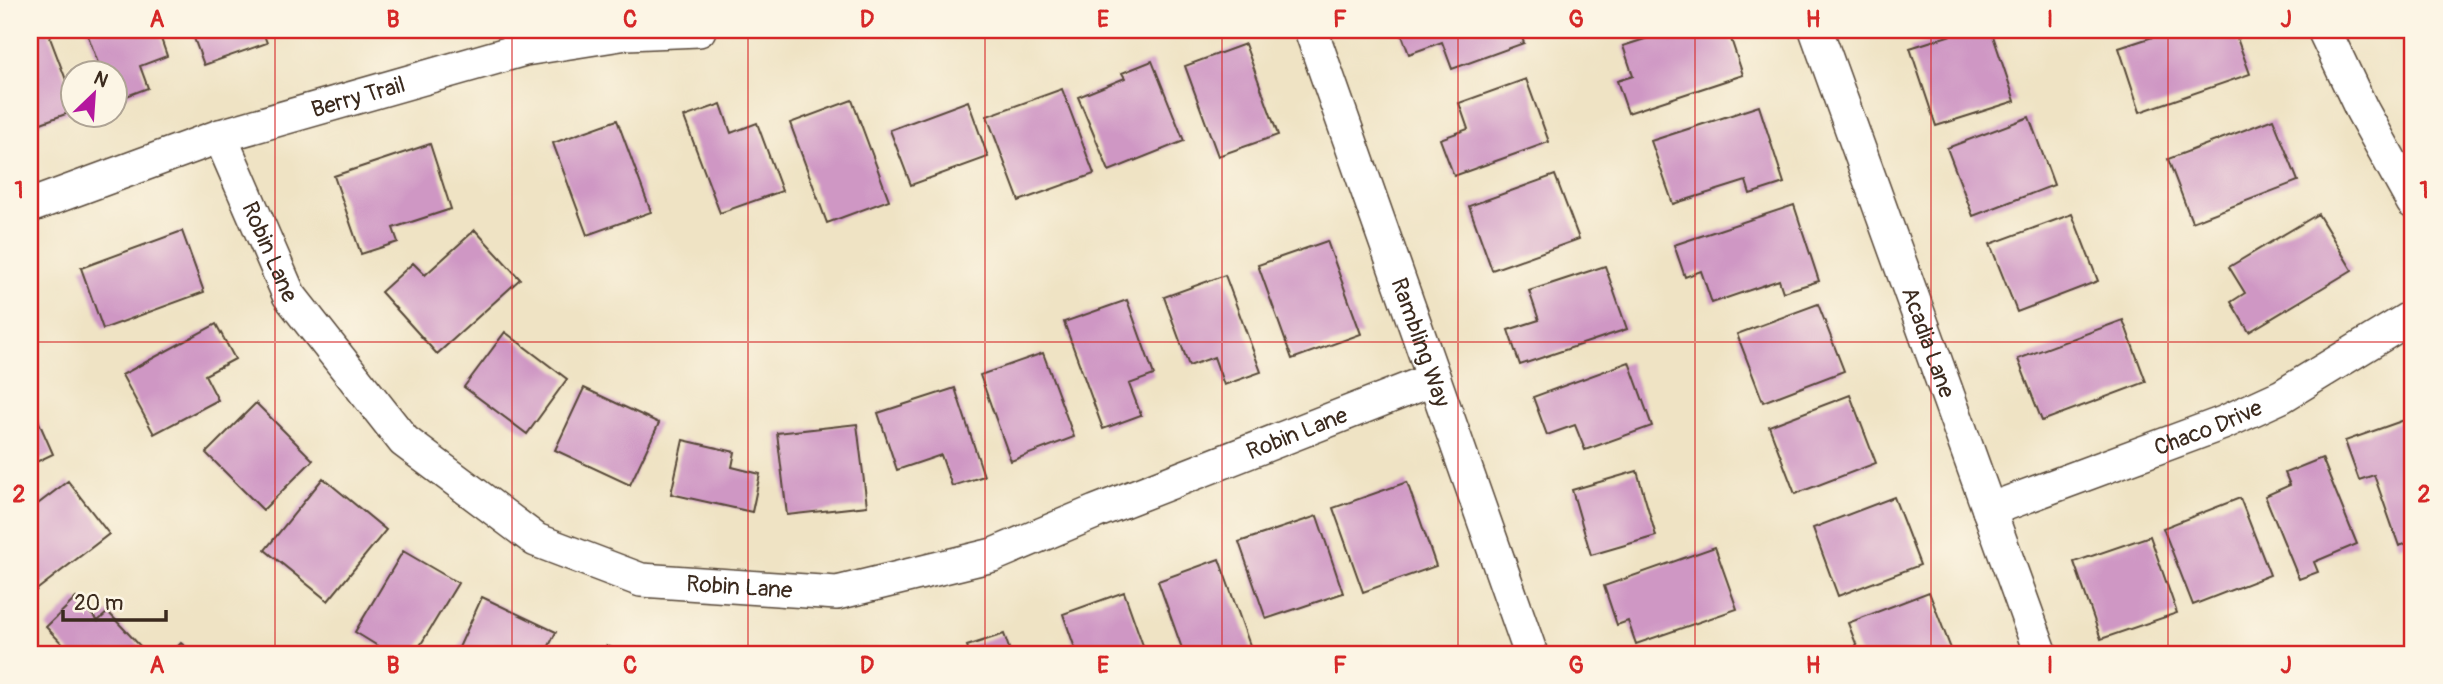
<svg xmlns="http://www.w3.org/2000/svg" width="2443" height="684" font-family="Pangolin,sans-serif">
<style>
.building{fill:#cf97c4}
.lines{fill:none;stroke-linecap:round;stroke-linejoin:round}
.minor-casing{stroke:#564637;stroke-width:36}
.minor{stroke:#fff;stroke-width:33}
.grid{fill:none;stroke:#d62828;stroke-width:2;stroke-opacity:0.55}
.labels{text-anchor:middle;stroke-width:6;stroke-linejoin:round;paint-order:stroke}
.street-label{font-size:23px;fill:#3b2a1e;stroke:#fcf5e5}
.neatline{fill:none;stroke:#d62828;stroke-width:2.5}
.grid-label{font-size:23px;text-anchor:middle;font-weight:bold;fill:#d62828}
</style>
<rect width="100%" height="100%" fill="#fcf5e5"/>
<filter id="ink" filterUnits="userSpaceOnUse"><feTurbulence type="fractalNoise" baseFrequency=".0143" numOctaves="2"/><feDisplacementMap in="SourceGraphic" scale="14" xChannelSelector="R" yChannelSelector="G"/><feConvolveMatrix kernelMatrix="1 2 1 2 8 2 1 2 1" color-interpolation-filters="sRGB"/></filter>
<filter id="wash" filterUnits="userSpaceOnUse"><feTurbulence type="fractalNoise" baseFrequency=".00686" numOctaves="4" result="noise"/><feDisplacementMap in="SourceGraphic" scale="28" xChannelSelector="R" yChannelSelector="G"/><feGaussianBlur stdDeviation="1.57" result="paint"/><feColorMatrix in="noise" values="0 0 0 0 0 0 0 0 0 0 0 0 0 0 0 0 0 1.4 0 .05"/><feComposite in="paint" operator="in"/></filter>
<g filter="url(#wash)">
<rect width="100%" height="100%" fill="#efe3c4"/>
<g id="blocks">
<path class="building" d="M30 30H47L74 101V111L30 127Z
M86 30H158L167 56 140 66 148 88 116 100V74H102Z
M191 30H262L267 43 204 65Z
M1400 30H1519L1524 43 1452 69 1442 42 1409 54Z
M1673 30H1728L1743 75 1628 113 1617 81 1633 76 1623 46Z
M1967 30H1991L2015 101 1936 126 1910 48Z
M2174 30H2234L2250 74 2140 112 2119 48Z
M1245 44 1278 135 1218 156 1185 66Z
M1152 61 1184 141 1109 171 1078 97 1125 78 1122 73Z
M1526 79 1549 142 1454 176 1440 139 1468 129 1459 103Z
M1062 89 1094 174 1019 201 987 116Z
M852 100 889 200 827 223 790 123Z
M968 101 988 157 911 185 890 130Z
M721 104 731 133 757 123 782 191 720 213 684 117Z
M1759 106 1784 183 1750 194 1746 181 1673 204 1651 141Z
M2029 117 2054 185 1973 216 1947 148Z
M2273 119 2298 181 2192 222 2168 159Z
M617 120 651 212 587 235 553 143Z
M430 144 451 209 393 228 398 242 361 254 334 176Z
M1555 175 1579 239 1492 270 1469 206Z
M1794 205 1819 281 1783 292 1779 280 1712 303 1701 271 1685 277 1674 245Z
M2072 214 2098 281 2017 312 1990 244Z
M2318 214 2352 270 2249 332 2231 302 2245 293 2229 267Z
M475 230 520 279 437 354 381 292 413 263 425 275Z
M182 231 204 292 103 329 81 268Z
M1327 241 1361 334 1292 359 1258 265Z
M1605 266 1627 329 1520 365 1508 330 1539 320 1529 291Z
M1225 275 1261 372 1224 385 1214 357 1189 366 1164 297Z
M1127 300 1154 375 1129 384 1141 415 1103 429 1064 322Z
M1818 304 1844 371 1763 402 1737 334Z
M2123 320 2146 382 2042 421 2018 359Z
M216 324 235 359 205 375 218 400 154 434 122 375Z
M505 332 567 379 527 434 464 387Z
M1043 353 1074 437 1011 461 980 375Z
M1629 362 1652 426 1585 450 1575 425 1547 435 1533 397Z
M584 388 659 423 630 485 555 450Z
M955 388 984 476 952 486 941 455 897 470 878 413Z
M1850 395 1876 463 1795 494 1769 426Z
M30 402 53 454 30 465Z
M256 403 313 460 263 510 206 453Z
M2413 417V541L2399 546 2374 475 2359 480 2345 441Z
M857 424 867 506 787 515 777 433Z
M683 440 735 452 732 467 760 474 752 512 671 494Z
M2322 458 2357 544 2314 562 2318 572 2299 579 2265 496 2290 485 2285 473Z
M1637 471 1656 536 1591 555 1572 490Z
M323 478 386 530 328 601 265 550Z
M68 481 109 534 30 595V510Z
M1407 482 1436 566 1363 592 1333 508Z
M1894 497 1920 565 1838 596 1813 528Z
M2240 498 2270 575 2193 605 2163 528Z
M1317 516 1343 593 1266 619 1239 542Z
M2150 536 2177 613 2101 639 2074 562Z
M1715 547 1737 609 1636 644 1628 621 1617 625 1604 586Z
M403 551 458 583 415 654H391L355 632Z
M1219 559 1252 651 1242 654H1184L1158 581Z
M1124 592 1146 654H1077L1063 614Z
M1929 592 1953 654H1860L1848 623Z
M482 597 556 632 545 654H456Z
M76 598 98 621 108 612 143 649 138 654H72L46 627Z
M1004 634 1011 654H970L967 646Z
M181 643 194 654H171Z
M606 646 631 654H604Z"/>
</g>
</g>
<g filter="url(#ink)">
<use href="#blocks" fill-opacity="0" stroke="#564637" stroke-width="2"/>
<g class="lines">
<g class="minor-casing">
<g id="minor">
<path id="s1" d="M1311 30 1531 654"/>
<path id="s2" d="M1816 30 2041 654"/>
<path d="M2324 30 2362 110 2413 202"/>
<path id="s3" d="M220 136 289 295 404 441 536 540 641 580 837 593 993 555 1095 512 1434 379"/>
<path id="s4" d="M30 206 220 136 525 49 627 33 699 30"/>
<path id="s5" d="M1989 510 2223 423 2282 396 2413 316"/>
</g>
</g>
<use href="#minor" class="minor"/>
</g>
</g>
<path class="grid" d="M275 30V654M512 30V654M748 30V654M985 30V654M1222 30V654M1458 30V654M1695 30V654M1931 30V654M2168 30V654M30 342H2413"/>
<g class="labels">
<g class="street-label">
<text dy="8" stroke="none"><textPath href="#s4" startOffset="346">Berry Trail</textPath></text>
<text dy="8" stroke="none"><textPath href="#s3" startOffset="126">Robin Lane</textPath></text>
<text dy="8" stroke="none"><textPath href="#s1" startOffset="331">Rambling Way</textPath></text>
<text dy="8" stroke="none"><textPath href="#s2" startOffset="332">Acadia Lane</textPath></text>
<text dy="8" stroke="none"><textPath href="#s5" startOffset="234">Chaco Drive</textPath></text>
<text dy="8" stroke="none"><textPath href="#s3" startOffset="1321">Robin Lane</textPath></text>
<text dy="8" stroke="none"><textPath href="#s3" startOffset="735">Robin Lane</textPath></text>
</g>
</g>
<rect width="2443" height="684" fill="none" stroke="#fcf5e5" stroke-width="77"/>
<g transform="translate(94 94) rotate(25)"><circle r="33" fill="#fcf5e5" stroke="#afa495" stroke-width="2"/>
<path d="M0-5L12 26L0 18L-12 26Z" fill="#b5179e"/>
<text y="-10" font-size="19" font-weight="bold" text-anchor="middle" fill="#3b2a1e">N</text>
</g>
<path d="M63 610v10h103v-10" fill="none" stroke="#3b2a1e" stroke-width="3.5"/>
<text x="74" y="610" font-size="21" fill="#3b2a1e" stroke="#fcf5e5" stroke-width="5" paint-order="stroke">20 m</text>
<rect x="38" y="38" width="2366" height="608" class="neatline"/>
<g class="grid-label">
<text x="157" y="27">A</text>
<text x="393" y="27">B</text>
<text x="630" y="27">C</text>
<text x="867" y="27">D</text>
<text x="1103" y="27">E</text>
<text x="1340" y="27">F</text>
<text x="1576" y="27">G</text>
<text x="1813" y="27">H</text>
<text x="2050" y="27">I</text>
<text x="2286" y="27">J</text>
<text x="19" y="198">1</text>
<text x="2424" y="198">1</text>
<text x="19" y="502">2</text>
<text x="2424" y="502">2</text>
<text x="157" y="673">A</text>
<text x="393" y="673">B</text>
<text x="630" y="673">C</text>
<text x="867" y="673">D</text>
<text x="1103" y="673">E</text>
<text x="1340" y="673">F</text>
<text x="1576" y="673">G</text>
<text x="1813" y="673">H</text>
<text x="2050" y="673">I</text>
<text x="2286" y="673">J</text>
</g>
</svg>
